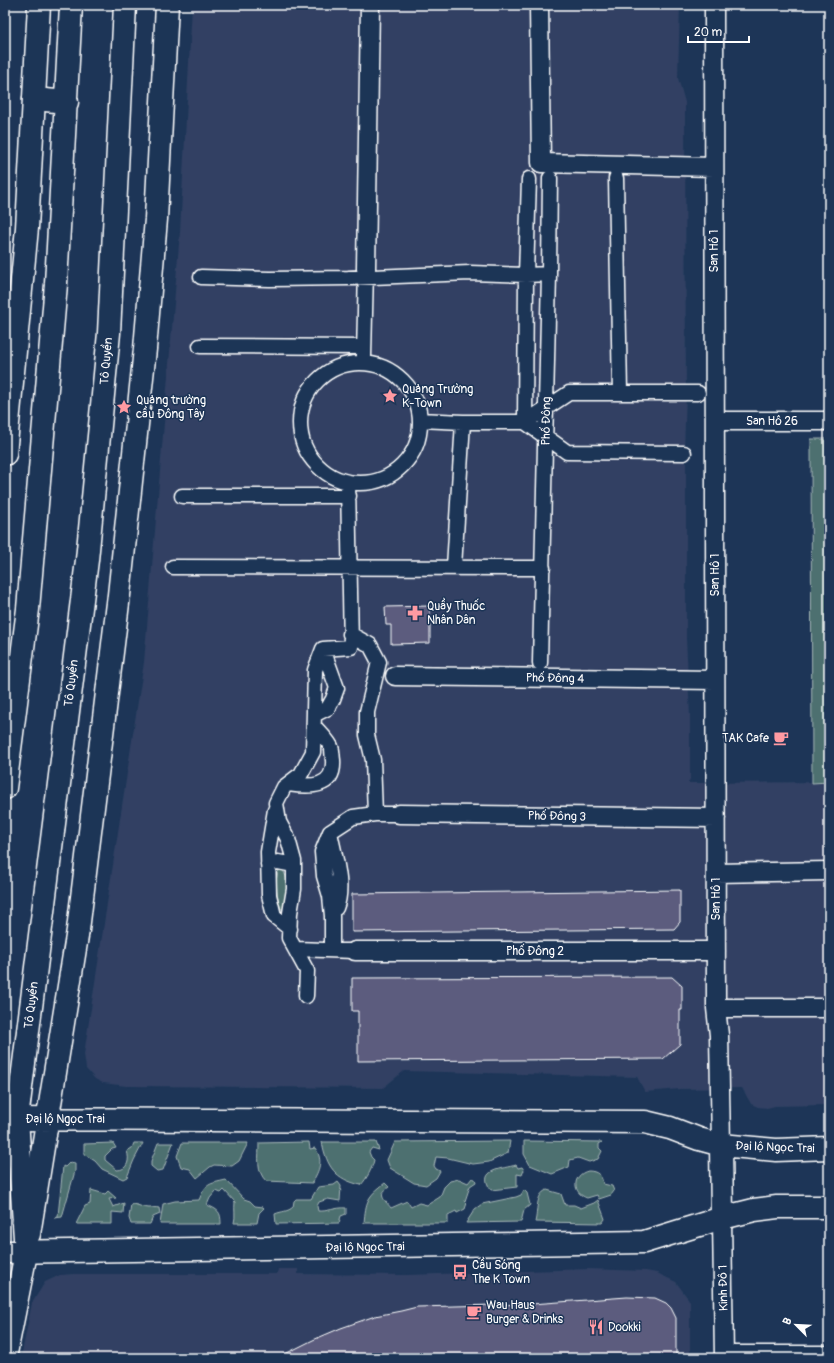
<svg xmlns="http://www.w3.org/2000/svg" width="834" height="1363" font-family="Pangolin,sans-serif">
<style>
.built{fill:#304163}
.green{fill:#4d6f6f;stroke:#a6b7b7}
.building{fill:#5b5c7e;stroke:#fff}
.lines{fill:none;stroke-linecap:round;stroke-linejoin:round}
.pedestrian-casing{stroke:#fff;stroke-width:17}
.minor-casing{stroke:#fff;stroke-width:21}
.secondary-casing{stroke:#fff;stroke-width:25}
.primary-casing{stroke:#fff;stroke-width:25}
.pedestrian{stroke:#1d3557;stroke-width:14}
.minor{stroke:#1d3557;stroke-width:18}
.secondary{stroke:#1d3557;stroke-width:22}
.primary{stroke:#1d3557;stroke-width:22}
.labels{text-anchor:middle;stroke-width:3;stroke-linejoin:round;paint-order:stroke}
.street-label{font-size:12px;fill:#fff;stroke:#1d3557}
.poi-label{font-size:12px;fill:#fff;stroke:#1d3557;text-anchor:start}
</style>
<rect width="100%" height="100%" fill="#1d3557"/>
<filter id="ink" filterUnits="userSpaceOnUse"><feTurbulence type="fractalNoise" baseFrequency=".025" numOctaves="2"/><feDisplacementMap in="SourceGraphic" scale="8" xChannelSelector="R" yChannelSelector="G"/><feConvolveMatrix kernelMatrix="1 2 1 2 8 2 1 2 1" color-interpolation-filters="sRGB"/></filter>
<g filter="url(#ink)">
<path class="built" d="M5 5H9L5 95Z
M192 5H680L678 78 685 102 686 393 684 453 686 462V638L690 715V779L688 783 829 782V1105L775 1106 767 1108 758 1107 751 1104 742 1088 680 1089 645 1092 637 1077 404 1071 383 1088 126 1086 103 1083 95 1079 86 1069 84 1054 144 662 180 232Z
M278 1269H298V1274L406 1275 588 1269 646 1271 657 1273 676 1282 690 1301V1358H21L32 1303 45 1282 60 1275 73 1274H277Z"/>
<path class="green" d="M811 439H829V782L812 783Z
M282 868C291 885 288 892 284 909H281C277 897 274 881 279 869Z
M510 1141 508 1153 489 1162 473 1164 448 1158 436 1157 434 1166 436 1169 440 1171 436 1178 426 1185 414 1183 390 1168 387 1160 395 1142Z
M524 1141 602 1142 599 1144V1148L602 1151 598 1159 589 1162 578 1158 570 1160 569 1167 552 1174 530 1165 524 1154Z
M309 1142 310 1149 315 1148C324 1161 319 1170 312 1183L266 1181C256 1171 259 1157 259 1143Z
M322 1142H376L379 1150 372 1148 369 1152 371 1157 374 1160C372 1169 367 1178 361 1185 335 1179 327 1167 322 1142Z
M113 1143 116 1148 112 1149 105 1156V1160L117 1170C128 1170 130 1160 127 1151L132 1148 134 1143H143L134 1160 127 1177 123 1179 102 1169 95 1161 84 1154V1144Z
M158 1143H173L163 1170 157 1171 151 1166V1161Z
M182 1143H248L239 1161 232 1166 214 1165 210 1167 197 1178 190 1169 181 1167 177 1156Z
M70 1162 75 1163V1171L62 1217 54 1218 58 1216 63 1166 65 1167Z
M516 1165 518 1168 522 1167 524 1170 522 1175 517 1174V1187L491 1190C476 1169 503 1169 516 1165Z
M588 1171C597 1171 602 1175 603 1184L612 1186 614 1191 611 1195 599 1199 597 1195 587 1198C572 1193 572 1175 588 1171Z
M472 1178 475 1179 476 1182 470 1186 465 1201 467 1203 465 1209 457 1213 456 1211 448 1215V1223H364C366 1201 367 1197 385 1183L389 1187C377 1195 384 1199 391 1208L407 1201 411 1207 419 1203 427 1205 440 1197 444 1187 450 1181 459 1179 468 1183Z
M226 1180 244 1199 250 1201 255 1206 263 1207 264 1208 259 1213 257 1223H234C236 1216 234 1210 235 1202L224 1190 221 1193 216 1191 210 1198 207 1205C218 1210 221 1211 221 1224H160L163 1204 175 1201 199 1200C206 1183 209 1184 226 1180Z
M338 1182 341 1186 340 1201 328 1199 319 1202 317 1206 318 1211C327 1212 336 1207 346 1208V1214L341 1216 339 1223 276 1224 275 1214C282 1211 288 1212 293 1207L294 1201 296 1199H311L318 1187 334 1185Z
M91 1190 105 1194 108 1191 116 1198 109 1199 113 1207 124 1203 123 1213 112 1212V1224H76L85 1206 90 1204Z
M524 1190 527 1193 530 1205 524 1210 521 1222 466 1223 475 1209 482 1204 516 1197 521 1195Z
M547 1190 561 1194 565 1205H574L581 1208 594 1203 598 1200 605 1219 602 1223 535 1222C538 1212 535 1194 547 1190Z
M131 1204C138 1204 142 1208 149 1208 153 1208 155 1207 159 1208L160 1214 153 1217 150 1224H131L129 1218Z"/>
<path class="building" d="M430 606V643L391 644V625H386L385 607Z
M680 890V922L674 929 352 932V894Z
M672 977 682 986V1010H680V1044L663 1059 358 1061V1011H352V978Z
M627 1297 655 1298 666 1303 671 1308 676 1318V1358H277L313 1340 341 1328 375 1316 401 1311 417 1307 532 1304Z"/>
<g class="lines">
<g class="pedestrian-casing">
<path id="pedestrian" d="M616 178 620 393
M201 277 270 279 348 278 470 273 526 275 549 274
M200 346 364 347
M364 356 366 269
M300 423a60 60 0 1 1 120 0a60 60 0 1 1-120 0Z
M420 420 463 422H525L526 275 529 179
M684 453 567 452 525 422 569 393H698
M182 496H349
M173 567 543 568
M454 567 463 422
M540 663 549 274 550 178
M314 715 328 708 333 699 337 688 323 649
M288 784C309 787 335 789 333 760 332 755 333 748 330 745 326 738 319 732 314 726
M275 810 268 852 269 895 274 916 290 929
M375 814H399
M330 832C334 855 345 885 336 908
M268 864 278 862 294 865
M295 949 355 951
M332 950V916L330 896 324 876 322 852 330 832 353 817 375 814 373 760 367 735V712L379 662 370 645 350 634
M306 996 307 971 289 938 290 913 294 889V861L288 839 279 822 276 803 284 787 301 774 313 752 315 670 323 649 351 647 348 482"/>
</g>
<g class="minor-casing">
<path id="minor" d="M539 5 541 163 714 167
M714 5 716 1008 719 1035 721 1145
M366 269 370 5
M715 421H829
M395 676 715 680
M399 814 716 818
M716 873 829 871
M355 951H716
M716 1008H829
M722 1218 724 1358
M724 1355H829"/>
</g>
<g class="secondary-casing">
<path id="secondary" d="M5 454 27 228 39 5
M5 1119 645 1122 670 1128 699 1139 721 1145 776 1150 829 1148
M721 1145 722 1218
M29 1234 78 930 119 595 145 349 156 219 167 5
M5 1252 644 1242 722 1218 754 1210 777 1207H829"/>
</g>
<g class="primary-casing">
<path id="primary" d="M34 99 67 102
M5 788 28 609 56 284 71 5
M5 1358 26 1253 17 1119 87 560 109 333 125 5"/>
</g>
<use href="#pedestrian" class="pedestrian"/>
<use href="#minor" class="minor"/>
<use href="#secondary" class="secondary"/>
<use href="#primary" class="primary"/>
</g>
</g>
<defs>
<g id="sight-bare" transform="scale(1.2)"><path d="M0-6L1.8-2.2L6-1.7L2.9 1.2L3.7 5.4L0 3.3L-3.7 5.4L-2.9 1.2L-6-1.7L-1.8-2.2Z" fill="#ff9aa2" stroke="#1d3557" stroke-width="2.5" paint-order="stroke"/></g>
<g id="pharmacy-bare" transform="scale(1.2)"><path d="M-2-6h4v4h4v4h-4v4h-4v-4h-4v-4h4Z" fill="#ff9aa2" stroke="#1d3557" stroke-width="2.5" paint-order="stroke"/></g>
<g id="cafe-bare" transform="scale(1.2)"><path d="M-5.5-4.5H6V0H3Q3 3.5 0 3.5H-2.5Q-5.5 3.5-5.5 0ZM3-3.2v2h1.7v-2ZM-6 4.5H4V6H-6Z" fill="#ff9aa2" stroke="#1d3557" stroke-width="2.5" paint-order="stroke"/></g>
<g id="bus-bare" transform="scale(1.2)"><path d="M-5-6H5V4H4V6H2V4H-2V6H-4V4H-5ZM-3.5-4V0h7V-4ZM-3.5 1.2v1.5H-2V1.2ZM2 1.2v1.5H3.5V1.2Z" fill="#ff9aa2" stroke="#1d3557" stroke-width="2.5" paint-order="stroke"/></g>
<g id="restaurant-bare" transform="scale(1.2)"><path d="M-5-6h1v4h1v-4h1v4h1v-4h1v5L-1.5 .5V6h-2V.5L-5-1ZM5-6V6H3V1.5H1.5Q1.5-4 5-6Z" fill="#ff9aa2" stroke="#1d3557" stroke-width="2.5" paint-order="stroke"/></g>
</defs>
<g fill-rule="evenodd">
<use href="#sight-bare" x="390" y="396"/>
<use href="#sight-bare" x="124" y="407"/>
<use href="#pharmacy-bare" x="415" y="613"/>
<use href="#cafe-bare" x="781" y="738"/>
<use href="#bus-bare" x="460" y="1272"/>
<use href="#cafe-bare" x="474" y="1312"/>
<use href="#restaurant-bare" x="596" y="1327"/>
</g>
<g class="labels">
<g class="street-label">
<text transform="translate(714 251) rotate(-90)" y="4">San Hô 1</text>
<text transform="translate(106 361) rotate(-85)" y="4">Tô Quyền</text>
<text transform="translate(546 421) rotate(-89)" y="4">Phố Đông</text>
<text x="772" y="425">San Hô 26</text>
<text transform="translate(715 575) rotate(-90)" y="4">San Hô 1</text>
<text transform="translate(555 678) rotate(1)" y="4">Phố Đông 4</text>
<text transform="translate(71 683) rotate(-83)" y="4">Tô Quyền</text>
<text transform="translate(557 816) rotate(1)" y="4">Phố Đông 3</text>
<text transform="translate(716 899) rotate(-90)" y="4">San Hô 1</text>
<text x="535" y="955">Phố Đông 2</text>
<text transform="translate(31 1005) rotate(-83)" y="4">Tô Quyền</text>
<text x="65" y="1123">Đại lộ Ngọc Trai</text>
<text transform="translate(775 1147) rotate(2)" y="4">Đại lộ Ngọc Trai</text>
<text transform="translate(365 1247) rotate(-1)" y="4">Đại lộ Ngọc Trai</text>
<text transform="translate(723 1288) rotate(-91)" y="4">Kinh Đô 1</text>
</g>
<g class="poi-label">
<text x="402" y="393">Quảng Trường<tspan x="402" dy="14">K-Town</tspan></text>
<text x="136" y="404">Quảng trường<tspan x="136" dy="14">cầu Đông Tây</tspan></text>
<text x="427" y="610">Quầy Thuốc<tspan x="427" dy="14">Nhân Dân</tspan></text>
<text x="769" y="742" text-anchor="end">TAK Cafe</text>
<text x="472" y="1269">Cầu Sóng<tspan x="472" dy="14">The K Town</tspan></text>
<text x="486" y="1309">Wau Haus<tspan x="486" dy="14">Burger &amp; Drinks</tspan></text>
<text x="608" y="1331">Dookki</text>
</g>
</g>
<rect width="834" height="1363" fill="none" stroke="#1d3557" stroke-width="20"/>
<rect x="10" y="10" width="814" height="1343" fill="none" stroke="#fff" stroke-width="1.5" filter="url(#ink)"/>
<g transform="translate(796 1325) rotate(294)" stroke="#1d3557" stroke-width="3" paint-order="stroke">
<path d="M0-3L7 15L0 10L-7 15Z" fill="#ffffff"/>
<text y="-6" font-size="11" font-weight="bold" text-anchor="middle" fill="#ffffff">B</text>
</g>
<path d="M688 36v6h61v-6" fill="none" stroke="#ffffff" stroke-width="2"/>
<text x="694" y="36" font-size="12" fill="#ffffff" stroke="#1d3557" stroke-width="3" paint-order="stroke">20 m</text>
</svg>
